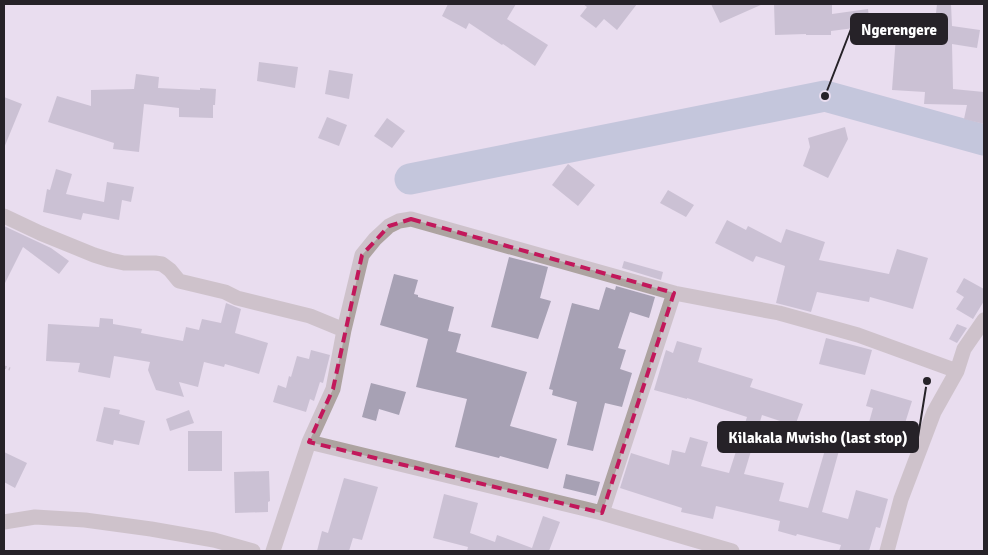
<svg xmlns="http://www.w3.org/2000/svg" width="988" height="555" font-family="Signika,sans-serif">
<style>
.lines{fill:none;stroke-linecap:round;stroke-linejoin:round}
.river{stroke:#98aac5;stroke-width:31}
.building{fill:#a7a1b4}
.path{stroke:#a79eab;stroke-width:3;stroke-dasharray:2.5 2.5;stroke-linecap:butt}
.minor{stroke:#ada3a0;stroke-width:15}
.marked{fill:none;stroke:#c2185b;stroke-width:4;stroke-dasharray:10 6;stroke-linejoin:round}
.leader{fill:none;stroke:#262228;stroke-width:2}
.callout-dot{fill:#262228;stroke:#e9ddef;stroke-width:2}
.callout{fill:#262228;stroke:#262228;stroke-width:2}
.callout-label{font-size:15px;text-anchor:middle;font-weight:bold;fill:#fff}
</style>
<rect width="100%" height="100%" fill="#e9ddef"/>
<g class="lines">
<path class="river" d="M410 179 825 96 984 140"/>
</g>
<path class="building" d="M448 4H516L507 19 548 45 535 66 503 44 502 45 469 23 466 29 442 16Z
M583 4H637L617 30 604 19 596 28 580 16 587 7Z
M711 4H763L720 23Z
M774 4H832V14L868 9 870 26 831 31V35H806V34L775 35Z
M937 4H951L952 26 980 30 977 48 952 44 953 89 984 92V124L964 119 967 105 924 104 925 92 892 90 896 36 933 41Z
M259 62 298 67 295 88 257 81Z
M329 70 353 74 349 99 325 94Z
M136 74 159 77 158 88 200 90V88L216 89 215 105H213V118L179 117V108L144 104 139 152 113 149 114 143 48 122 57 96 91 106V90L134 89Z
M4 97 22 104 4 148Z
M327 117 347 125 339 146 318 138Z
M387 118 405 131 392 148 374 136Z
M845 127 848 139 828 178 803 166 810 147 808 138Z
M568 164 595 185 578 206 552 185Z
M56 169 72 174 66 194 104 202 107 182 134 187 131 202 122 200 119 220 83 213 81 220 43 212 47 189 50 190Z
M668 190 694 205 686 217 660 203Z
M727 220 746 230 748 226 781 243 786 229 825 242 819 260 889 274 897 249 928 258 913 309 870 297 869 302 817 292 811 312 776 303 785 266 756 256 753 262 715 243Z
M4 226 51 248 69 261 59 274 23 247 4 285Z
M509 257 548 267 540 298 551 301 538 339 491 327Z
M624 261 663 272 661 280 622 268Z
M394 274 418 280 414 294 418 295V297L454 307 448 331 461 334 456 352 527 372 510 426 557 439 548 469 500 456 499 458 455 447 467 399 416 387 428 339 380 325Z
M964 278 984 289V301L973 319 956 309 964 297 956 292Z
M616 286 655 297 649 318 630 312 618 348 626 350 620 369 632 373 622 407 605 403 593 451 567 445 577 402 552 395 553 390 549 389 572 303 599 310 606 287 615 290Z
M226 303 241 309 235 333 268 343 259 374 225 364 224 367 204 362 198 387 179 382 184 397 156 390 148 370 150 362 114 356 110 378 78 372 80 363 46 361 48 324 99 327 100 318 113 319V324L142 329 141 333 183 341 186 327 199 330 202 319 221 323Z
M957 324 967 328 957 343 949 339Z
M826 338 872 350 865 375 819 364Z
M677 341 702 348 698 362 753 379 750 387 803 404 795 426 762 415 744 474 784 483 779 501 808 508 827 443 840 447 822 512 848 519 856 490 888 499 880 528 876 527 869 551H839L841 545 797 534 796 536 778 531 780 521 716 506 713 519 681 512 682 508 620 488 631 453 669 465 672 450 685 453 690 437 708 442 701 466 729 473 747 417 687 398V399L654 390 666 350 673 353Z
M311 350 330 355 323 383 320 382 314 401 310 399 306 412 273 402 278 385 286 388 289 376 291 377 297 356 309 359Z
M371 383 406 392 399 415 379 409 376 421 362 417Z
M871 389 912 401 901 436 868 426 873 408 866 406Z
M104 407 120 410 119 414 145 421 139 445 114 440 113 445 96 441Z
M189 410 194 423 170 431 166 419Z
M188 431H222V471H188Z
M4 452 27 463 15 488 4 482Z
M269 471 270 501 268 502V512L235 513 234 472Z
M566 474 600 482 596 496 563 488Z
M344 478 378 487 362 540 353 538 349 551H317L322 531 328 533Z
M444 494 478 503 470 533 495 542 497 535 532 548 543 516 560 522 549 551H467L468 547 433 538Z"/>
<g class="lines">
<path class="path" d="M4 367 10 369"/>
<path class="minor" d="M4 216 40 233 94 255 110 260 124 263H155L162 264 170 270 179 281 225 292 237 298 310 316 344 330
M309 442 602 513 732 551
M602 513 674 293
M4 522 35 517 85 520 151 529 214 540 253 551
M273 551 309 442 333 389 344 330 362 255 375 239 389 226 399 221 411 219 674 293 779 313 858 335 957 371
M887 551 901 499 934 412 957 371 964 349 984 320"/>
</g>
<path d="M0 0H988V555H0ZM411 219 674 293 602 513 309 442 333 389 362 255 389 226Z" fill="#e9ddef" fill-opacity=".55" fill-rule="evenodd"/>
<path class="marked" d="M411 219 674 293 602 513 309 442 333 389 362 255 389 226Z"/>
<path class="leader" d="M825 96L851 29M927 381L918 437"/>
<g class="callout-dot">
<circle cx="825" cy="96" r="5"/>
<circle cx="927" cy="381" r="5"/>
</g>
<g class="callout">
<rect x="851" y="14" width="96" height="30" rx="5"/>
<rect x="718" y="422" width="200" height="30" rx="5"/>
</g>
<g class="callout-label">
<text x="899" y="35">Ngerengere</text>
<text x="818" y="443">Kilakala Mwisho (last stop)</text>
</g>
<rect width="988" height="555" fill="none" stroke="#262228" stroke-width="10"/>
</svg>
